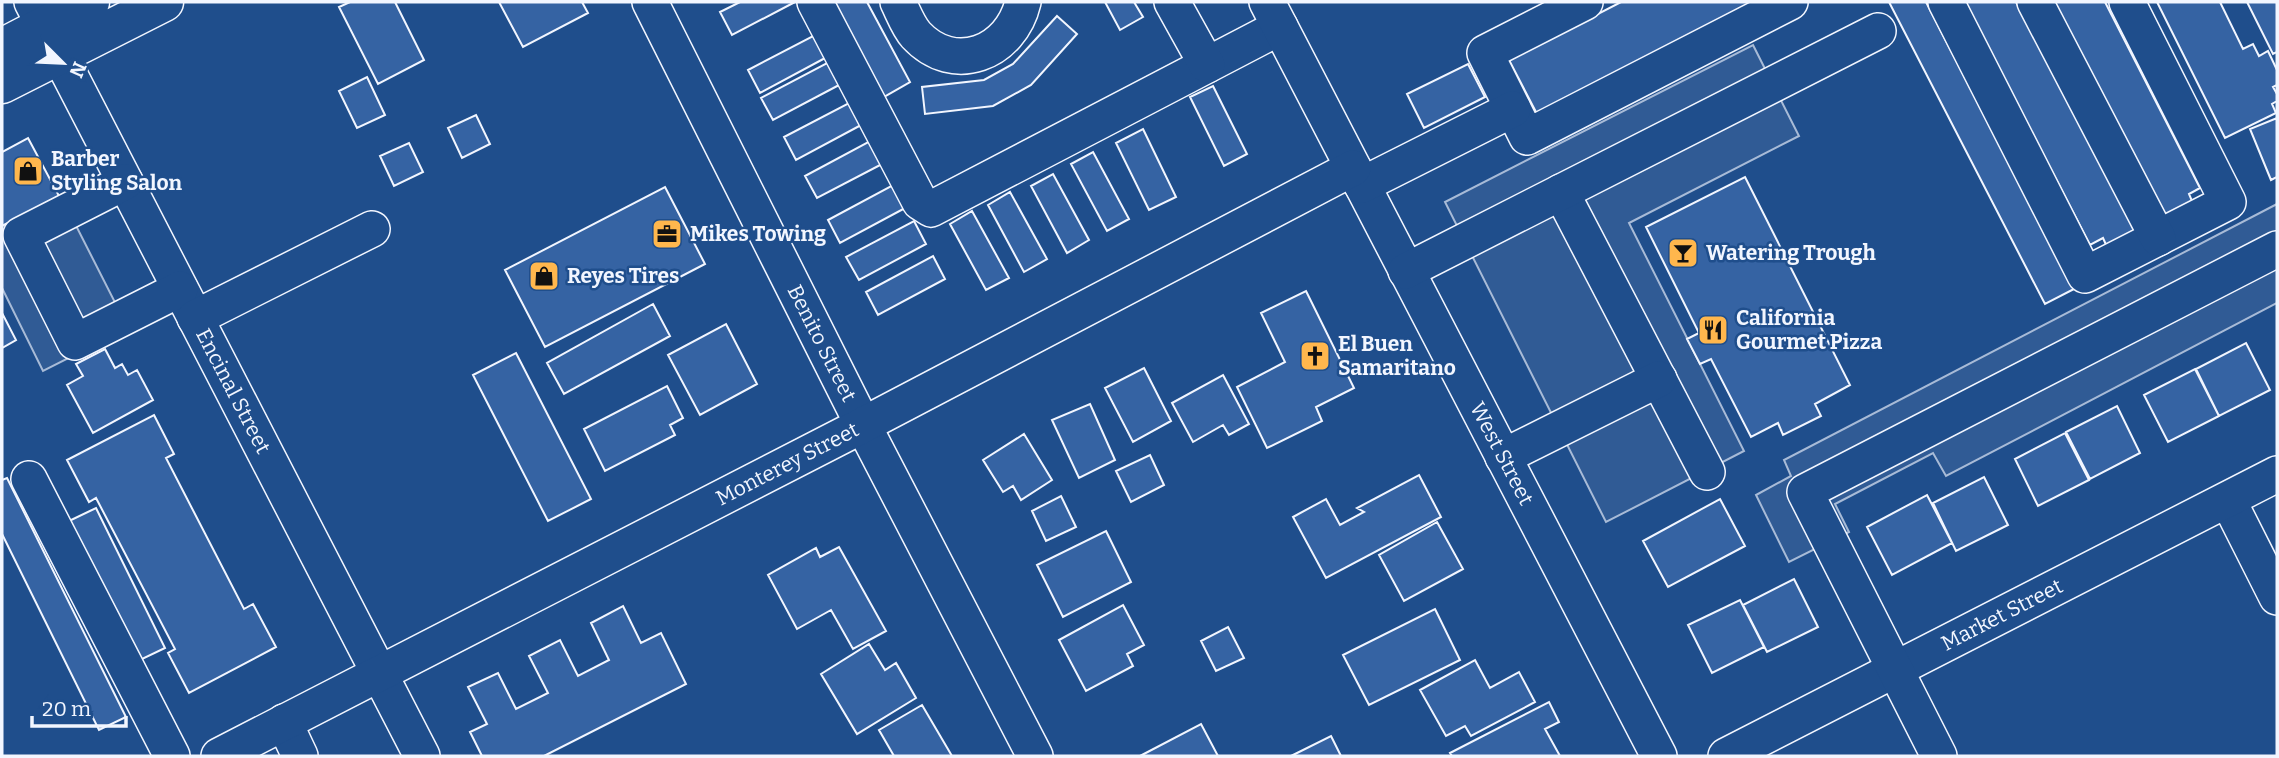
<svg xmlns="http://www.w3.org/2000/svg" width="2279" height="758" font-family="Bitter,serif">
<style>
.parking{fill:#305b95;stroke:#a8bbd7;stroke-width:2}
.building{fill:#3563a3;stroke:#f2f6ff;stroke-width:2}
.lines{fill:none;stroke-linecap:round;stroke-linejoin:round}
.minor-casing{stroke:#f2f6ff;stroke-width:38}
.major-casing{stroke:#f2f6ff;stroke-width:41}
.minor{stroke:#1f4e8c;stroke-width:35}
.major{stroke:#1f4e8c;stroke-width:38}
.labels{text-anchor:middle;stroke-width:5;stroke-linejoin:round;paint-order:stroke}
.poi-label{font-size:21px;font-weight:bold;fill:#f2f6ff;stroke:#1f4e8c;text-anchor:start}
.street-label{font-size:21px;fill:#f2f6ff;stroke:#1f4e8c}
</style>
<rect width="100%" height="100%" fill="#1f4e8c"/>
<path class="parking" d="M1753 45 1799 136 1629 223 1744 451 1606 522 1445 202Z
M64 202 128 328 43 371 2 288V234Z
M2277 204V303L1946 476 1933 453 1835 504 1849 532 1789 562 1756 495 1791 476 1784 460Z"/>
<path class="building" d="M350 2H395L424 60 378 84 339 7Z
M499 2H582L588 13 523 47Z
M740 2H795L732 35 720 12Z
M830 2H867L910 82 882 98Z
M1105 2H1134L1143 17 1120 30Z
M1621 2H1752L1537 114 1509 60Z
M1889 2H1926L2074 289 2045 304Z
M1964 2H2016L2135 231 2107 247 2103 238 2090 245Z
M2051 2H2105L2200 188 2189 194 2192 201 2161 217Z
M2157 2H2220L2243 49 2253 44 2259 56 2268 51 2277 70V85L2273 87 2277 94V101L2272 104 2276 113 2225 138Z
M2247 2H2277V52L2273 54Z
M1057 16 1077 34 1031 85 993 106 925 114 922 87 984 80 1013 64Z
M815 35 827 57 760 93 748 70Z
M829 62 841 84 773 120 761 98Z
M1468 64 1485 97 1424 128 1407 94Z
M367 77 385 115 357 128 339 91Z
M1213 86 1247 154 1224 166 1190 97Z
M851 102 863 124 796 160 784 137Z
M476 115 490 144 462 158 448 128Z
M2277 118V177L2271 180 2250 129Z
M1143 129 1176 197 1149 210 1116 143Z
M28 138 59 196 2 226V152Z
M872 140 884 163 817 198 805 176Z
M409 143 423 172 394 186 380 156Z
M1093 152 1129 219 1107 231 1071 164Z
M1053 174 1089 240 1067 253 1031 186Z
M1745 177 1850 385 1815 404 1821 416 1783 435 1778 423 1751 437 1711 359 1700 364 1687 339 1699 333 1646 227Z
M895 184 907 207 840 243 828 220Z
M665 187 705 264 545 347 505 270Z
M1010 192 1047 259 1024 272 988 205Z
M972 211 1009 278 986 290 950 224Z
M914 221 926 244 859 280 846 257Z
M933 256 945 279 878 315 866 292Z
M1306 291 1354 388 1316 407 1322 421 1267 448 1237 387 1285 362 1261 313Z
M653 304 670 336 564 394 547 363Z
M2 313 16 340 2 348Z
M726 324 757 384 700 415 668 355Z
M2246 343 2270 390 2219 416 2196 369Z
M105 349 115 368 122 364 128 375 137 370 153 400 93 433 67 385 83 376 76 364Z
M516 353 591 499 548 521 473 375Z
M1144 368 1171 421 1133 442 1105 388Z
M2195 369 2219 416 2168 442 2144 395Z
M1223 375 1249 424 1229 435 1223 425 1193 442 1172 403Z
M667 386 683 418 670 425 675 435 605 471 584 429Z
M1090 404 1115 460 1079 478 1052 420Z
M2117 406 2140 453 2090 479 2066 432Z
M154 415 174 454 166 458 244 609 253 604 276 647 189 693 168 653 175 649 96 498 89 502 67 460Z
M2065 433 2089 480 2038 506 2015 459Z
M1024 434 1052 480 1021 500 1013 486 1003 492 983 460Z
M1150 455 1164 485 1131 502 1116 471Z
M1419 475 1441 517 1326 578 1293 517 1326 499 1340 525 1364 512 1357 508Z
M1984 477 2008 525 1956 551 1933 503Z
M7 478 126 717 99 730 2 534V480Z
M1927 495 1952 543 1892 575 1867 527Z
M1061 496 1076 527 1046 541 1032 511Z
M1720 499 1745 546 1668 587 1643 541Z
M96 508 165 648 138 661 69 521Z
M1437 522 1463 569 1404 601 1379 555Z
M1106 531 1131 582 1063 617 1037 565Z
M839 547 886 631 853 649 831 610 797 629 768 575 816 548 820 557Z
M1794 579 1818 627 1767 652 1743 605Z
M1740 600 1764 647 1712 673 1688 625Z
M1123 605 1144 645 1127 654 1133 666 1086 691 1059 640Z
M623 606 641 643 661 633 686 684 544 756H482L470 732 487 724 468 687 498 673 516 709 548 693 529 656 560 640 578 676 609 660 591 623Z
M1435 609 1460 660 1369 705 1343 655Z
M1228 627 1244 658 1216 671 1201 641Z
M869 644 885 670 896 663 916 698 857 734 821 674Z
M1475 660 1490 688 1519 672 1535 702 1471 736 1465 726 1446 736 1420 690Z
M1549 702 1559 722 1545 729 1560 756H1452L1450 753Z
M922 705 952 756H894L879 730Z
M1201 724 1218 756H1140Z
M1331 736 1341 756H1291Z"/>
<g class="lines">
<g class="minor-casing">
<g id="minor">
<path id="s1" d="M32 2 422 756"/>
<path id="s2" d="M650 2 863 425 1035 756"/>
<path d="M815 2 920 202 931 209 1280 27"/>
<path d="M898 2C903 12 908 26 916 35 954 76 1011 53 1023 2"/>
<path d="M1172 2 1207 65"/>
<path id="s3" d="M1267 2 1659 756"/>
<path d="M1585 2 1485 53 1527 137 1790 2"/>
<path d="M1946 2 2085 275 2228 202 2127 2"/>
<path d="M2035 2 2158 238"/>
<path d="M125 182 21 235 75 342 180 289"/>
<path d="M1362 185 1513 109"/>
<path d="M1561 192 1707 472"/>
<path d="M1406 271 1878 31"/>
<path d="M195 318 372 229"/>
<path d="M1503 457 1659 379"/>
<path d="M29 479 172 756"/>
<path d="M2228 500 2277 597"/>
<path d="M284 722 300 756"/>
<path id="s4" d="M219 756 863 425 1353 168"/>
<path id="s5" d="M1726 756 2277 474"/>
<path d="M1939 756 1805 492 2277 249"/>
</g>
</g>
<g class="major-casing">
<path id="major" d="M2 48 90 2
M2 84 164 2"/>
</g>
<use href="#minor" class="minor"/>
<use href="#major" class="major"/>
</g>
<defs>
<g id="shop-square" transform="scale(1.575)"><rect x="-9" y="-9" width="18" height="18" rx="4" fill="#ffb74d" stroke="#1f4e8c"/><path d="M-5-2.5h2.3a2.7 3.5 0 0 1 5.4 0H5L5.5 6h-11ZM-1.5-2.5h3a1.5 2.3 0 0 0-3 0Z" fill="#111"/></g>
<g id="office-square" transform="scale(1.575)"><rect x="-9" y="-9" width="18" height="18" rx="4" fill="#ffb74d" stroke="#1f4e8c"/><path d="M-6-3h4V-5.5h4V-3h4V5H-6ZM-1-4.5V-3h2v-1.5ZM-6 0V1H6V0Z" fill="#111"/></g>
<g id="bar-square" transform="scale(1.575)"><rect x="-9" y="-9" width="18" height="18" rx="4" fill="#ffb74d" stroke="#1f4e8c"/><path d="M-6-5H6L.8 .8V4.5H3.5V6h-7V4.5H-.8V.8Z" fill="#111"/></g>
<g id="restaurant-square" transform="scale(1.575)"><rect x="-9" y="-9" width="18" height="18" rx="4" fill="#ffb74d" stroke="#1f4e8c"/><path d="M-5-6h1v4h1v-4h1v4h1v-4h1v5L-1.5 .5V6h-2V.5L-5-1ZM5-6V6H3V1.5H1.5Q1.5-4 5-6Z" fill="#111"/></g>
<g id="church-square" transform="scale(1.575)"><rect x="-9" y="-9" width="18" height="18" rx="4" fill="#ffb74d" stroke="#1f4e8c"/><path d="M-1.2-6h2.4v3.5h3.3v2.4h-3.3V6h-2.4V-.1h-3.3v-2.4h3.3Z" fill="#111"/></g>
</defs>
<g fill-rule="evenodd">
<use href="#shop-square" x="28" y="171"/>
<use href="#office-square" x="667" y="234"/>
<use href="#bar-square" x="1683" y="253"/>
<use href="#shop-square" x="544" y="276"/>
<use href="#restaurant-square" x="1713" y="330"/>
<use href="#church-square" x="1315" y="356"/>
</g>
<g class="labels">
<g class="poi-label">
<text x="51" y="166">Barber<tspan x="51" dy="24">Styling Salon</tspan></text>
<text x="690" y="241">Mikes Towing</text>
<text x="1706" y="260">Watering Trough</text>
<text x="567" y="283">Reyes Tires</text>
<text x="1736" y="325">California<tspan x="1736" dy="24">Gourmet Pizza</tspan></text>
<text x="1338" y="351">El Buen<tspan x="1338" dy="24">Samaritano</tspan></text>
</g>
<g class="street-label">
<text dy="7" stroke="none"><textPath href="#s2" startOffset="382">Benito Street</textPath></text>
<text dy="7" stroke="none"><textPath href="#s1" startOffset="438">Encinal Street</textPath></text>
<text dy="7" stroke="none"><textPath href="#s3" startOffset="509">West Street</textPath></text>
<text dy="7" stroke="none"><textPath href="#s4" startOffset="639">Monterey Street</textPath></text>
<text dy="7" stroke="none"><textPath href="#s5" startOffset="310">Market Street</textPath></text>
</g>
</g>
<rect width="2279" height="758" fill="none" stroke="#f2f6ff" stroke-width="7"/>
<g transform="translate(63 63) rotate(114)" stroke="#1f4e8c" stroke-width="5" paint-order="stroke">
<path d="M0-5L12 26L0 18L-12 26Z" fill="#f2f6ff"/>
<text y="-10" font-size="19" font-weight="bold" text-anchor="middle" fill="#f2f6ff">N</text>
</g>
<path d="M32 716v10h94v-10" fill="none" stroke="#f2f6ff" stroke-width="3.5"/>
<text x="42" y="716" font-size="21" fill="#f2f6ff" stroke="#1f4e8c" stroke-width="5" paint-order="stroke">20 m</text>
</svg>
